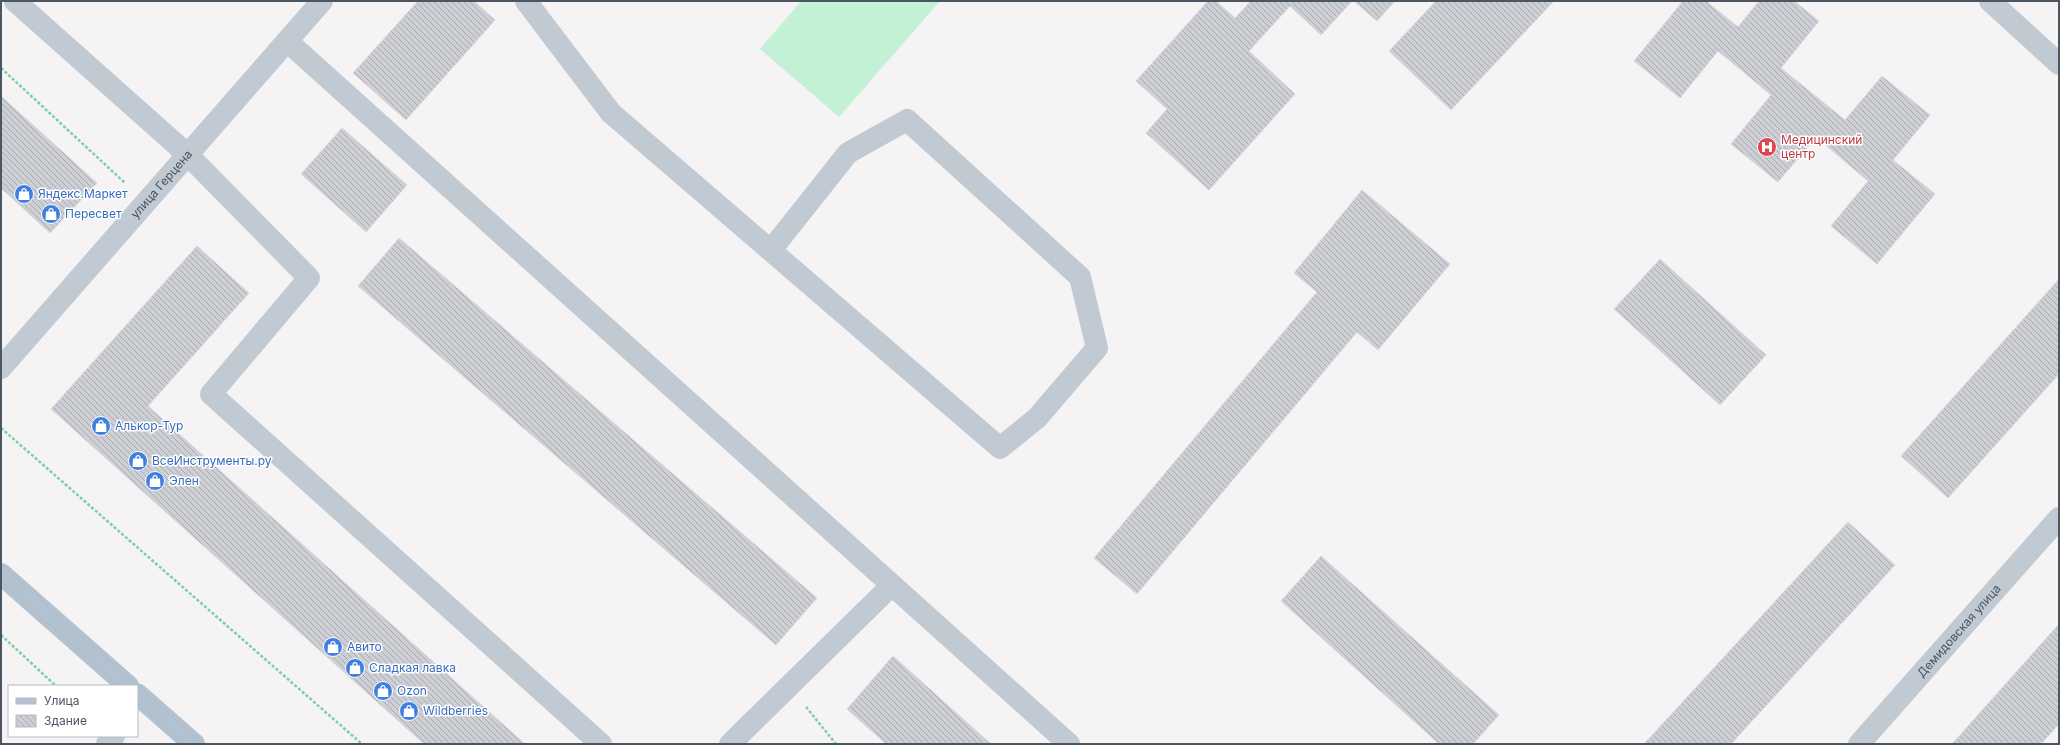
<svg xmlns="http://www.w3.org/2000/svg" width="2060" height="745" font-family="Inter,sans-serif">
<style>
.pitch{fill:#c3f1d5}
.building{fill:url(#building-back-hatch);stroke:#d7d9de}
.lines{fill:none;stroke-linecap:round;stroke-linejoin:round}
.path{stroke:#7ad0a6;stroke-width:2.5;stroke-dasharray:3 2;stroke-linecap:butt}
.minor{stroke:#c1cad2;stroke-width:22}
.major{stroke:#b3c2d1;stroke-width:22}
.tram{stroke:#b5b8bd;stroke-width:1}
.labels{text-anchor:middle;stroke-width:3;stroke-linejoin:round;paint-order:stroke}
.health-label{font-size:12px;fill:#be3a42;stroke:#fff;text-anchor:start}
.street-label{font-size:12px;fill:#4a5661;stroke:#fff}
.shop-label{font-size:12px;fill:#366cbe;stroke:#fff;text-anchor:start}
</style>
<defs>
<pattern id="building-back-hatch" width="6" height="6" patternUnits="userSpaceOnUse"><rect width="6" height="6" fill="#cdcfd5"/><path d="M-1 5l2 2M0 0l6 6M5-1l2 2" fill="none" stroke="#a8abb0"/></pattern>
</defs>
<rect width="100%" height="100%" fill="#f5f3f3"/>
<path class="pitch" d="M801 1H940L839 117 760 49Z"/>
<path class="building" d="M418 1H474L495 20 406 120 353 73Z
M1208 1H1216L1235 18 1251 1H1352L1321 35 1290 6 1249 51 1295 94 1209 190 1146 133 1167 109 1136 81Z
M1354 1H1395L1377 21Z
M1436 1H1554L1451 110 1389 51Z
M1683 1H1706L1738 27 1759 1H1794L1819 21 1781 68 1845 120 1882 76 1930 115 1893 160 1935 194 1877 264 1831 226 1868 181 1816 137 1778 182 1731 144 1771 95 1718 51 1680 98 1634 61Z
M1 96 97 183 50 233 1 188Z
M342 128 407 185 366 232 301 174Z
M1362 190 1450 264 1378 350 1357 332 1137 594 1094 558 1317 292 1294 273Z
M399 238 817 598 776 645 358 286Z
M197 246 249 293 148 406 525 744H424L51 409Z
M1660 259 1766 355 1720 405 1614 309Z
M2059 279V374L1948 498 1901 456Z
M1848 522 1895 565 1731 744H1644Z
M1321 556 1499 715 1473 744H1439L1281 601Z
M2059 624V724L2041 744H1952Z
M893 656 991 744H886L847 709Z"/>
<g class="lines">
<path class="path" d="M1 68 125 183
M1 428 362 744
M1 635 56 686
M806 707 836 744"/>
<g class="minor">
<path d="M15 1 188 155 309 278 211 394 601 744"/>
<path d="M526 1 611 113 1000 448 1037 418 1097 348 1080 277 907 120 848 153 771 250"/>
<path d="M1990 1 2059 64"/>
<path d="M287 41 892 585"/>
<path id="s1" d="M1 368 322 1"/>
<path d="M107 744 114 736"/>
<path d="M730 744 892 585 1069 744"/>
<path id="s2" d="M1859 744 2059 518"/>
</g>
<path class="major" d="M1 574 128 686
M137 694 194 744"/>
<path class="tram" d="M1 564 203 744
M1 582 118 686
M137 703 183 744"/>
</g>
<defs>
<g id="hospital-disc" transform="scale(1)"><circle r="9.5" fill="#e0444e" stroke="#fff"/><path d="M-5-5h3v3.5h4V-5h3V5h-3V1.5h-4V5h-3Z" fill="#fff"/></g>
<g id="shop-disc" transform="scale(1)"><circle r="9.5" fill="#3f7fe0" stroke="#fff"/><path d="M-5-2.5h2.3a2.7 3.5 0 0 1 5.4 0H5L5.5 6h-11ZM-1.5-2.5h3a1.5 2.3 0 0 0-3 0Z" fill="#fff"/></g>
</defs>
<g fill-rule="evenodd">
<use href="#hospital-disc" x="1767" y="147"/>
<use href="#shop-disc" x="24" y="194"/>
<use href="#shop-disc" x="51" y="214"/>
<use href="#shop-disc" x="101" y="426"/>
<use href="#shop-disc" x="138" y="461"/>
<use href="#shop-disc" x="155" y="481"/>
<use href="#shop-disc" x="333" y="647"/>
<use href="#shop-disc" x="355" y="668"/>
<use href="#shop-disc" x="383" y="691"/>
<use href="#shop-disc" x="409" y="711"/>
</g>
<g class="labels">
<g class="health-label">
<text x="1781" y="144">Медицинский<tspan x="1781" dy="14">центр</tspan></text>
</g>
<g class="street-label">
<text dy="4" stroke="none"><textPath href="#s1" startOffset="244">улица Герцена</textPath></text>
<text dy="4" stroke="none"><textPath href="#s2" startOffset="151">Демидовская улица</textPath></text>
</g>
<g class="shop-label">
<text x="38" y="198">Яндекс.Маркет</text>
<text x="65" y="218">Пересвет</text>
<text x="115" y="430">Алькор-Тур</text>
<text x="152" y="465">ВсеИнструменты.ру</text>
<text x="169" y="485">Элен</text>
<text x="347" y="651">Авито</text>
<text x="369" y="672">Сладкая лавка</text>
<text x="397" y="695">Ozon</text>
<text x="423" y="715">Wildberries</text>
</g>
</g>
<rect width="2060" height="745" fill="none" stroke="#4a5661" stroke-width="4"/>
<rect x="8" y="685" width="130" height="52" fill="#ffffff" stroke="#b7bbc0"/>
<rect x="16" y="698" width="20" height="6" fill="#b3c2d1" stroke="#b7bbc0"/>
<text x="44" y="705" font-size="12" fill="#4a5661">Улица</text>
<rect x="16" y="715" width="20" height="12" fill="url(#building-back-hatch)" stroke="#b7bbc0"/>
<text x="44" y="725" font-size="12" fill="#4a5661">Здание</text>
</svg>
